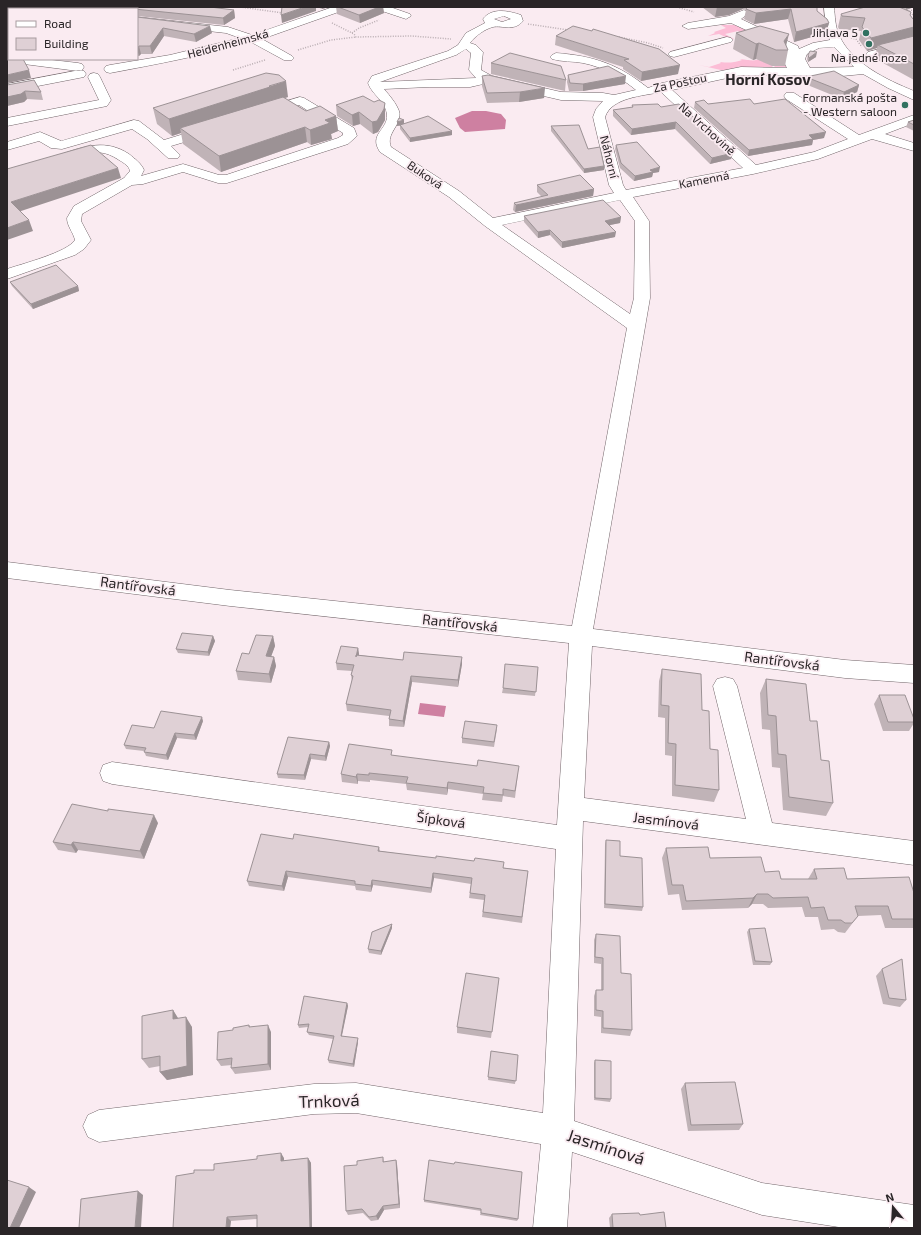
<svg xmlns="http://www.w3.org/2000/svg" width="921" height="1235" font-family="'Exo 2',sans-serif">
<style>
.green{fill:#fcbdd6}
.water{fill:#ce80a1}
.lines{fill:none;stroke-linecap:round;stroke-linejoin:round}
.minor-casing{stroke:#72666a;stroke-width:1}
.path{stroke:#b9adb2;stroke-width:1.5;stroke-dasharray:1 1.5;stroke-linecap:butt}
.minor{fill:#fff;fill-rule:evenodd}
.wall{fill:#c0b3b7}
.shaded-wall{fill:#9c9295}
.building{fill:#dfd0d5;stroke:#9c9295}
.poi-dot{fill:#317160;stroke:#faebf1;stroke-width:1.5}
.labels{text-anchor:middle;stroke-width:3.5;stroke-linejoin:round;paint-order:stroke}
.far-poi-label{font-size:12px;fill:#2a2527;stroke:#faebf1;text-anchor:end}
.far-street-label{font-size:12px;fill:#2a2527;stroke:#faebf1}
.street-label{font-size:14px;fill:#2a2527;stroke:#faebf1}
.far-district-label{font-size:15px;font-weight:bold;fill:#2a2527;stroke:#faebf1}
.near-street-label{font-size:17px;fill:#2a2527;stroke:#faebf1}
</style>
<rect width="100%" height="100%" fill="#faebf1"/>
<path class="green" d="M721 25H735L780 45 785 56 786 67H775L738 31 725 34 734 39 732 40 719 34 708 36 715 33 714 32 726 28Z
M764 58 774 62 772 68 725 71 699 65 709 67 721 63 720 62C729 63 732 63 742 60L740 59C751 60 752 62 764 58Z"/>
<path class="water" d="M472 111H486L501 114 506 120 505 129 465 132 460 128 455 118Z
M420 703 446 706 444 717 418 714Z"/>
<g class="lines">
<g class="minor-casing">
<path id="minor" d="M333 7H348L347 9 262 39 292 56 294 58 292 60H284L251 42C205 55 158 64 110 73L106 72 104 69 106 66 110 65 170 55 240 38 226 33 137 23V17L228 27 252 35Z
M375 7H390L410 14 411 16 406 19 376 9Z
M824 7H834C835 16 835 26 839 35 851 63 887 80 914 91V100L888 88 863 74 842 76 741 75 672 90 756 165 814 152 848 139 786 99 784 96 786 93H794L859 135 914 115V123L885 134 914 143V151L872 139 818 159 753 174 633 197 649 221 650 298 593 629 845 660 914 665V683L845 678 592 646 584 798 746 819 713 686 717 679 725 677 733 679 737 686 772 823 914 841V865L583 821 574 1121 762 1183 914 1205V1228H845L762 1215 572 1152 567 1228H533L541 1144 356 1113 314 1114 99 1142 88 1137 83 1126 88 1115 99 1110 314 1084 356 1083 543 1113 556 849 112 784 103 781 100 773 103 765 112 762 557 825 569 643 230 606 7 578V562L230 590 572 626 627 328 485 226 449 197 380 152C368 134 388 130 387 115 386 101 372 95 368 83L372 76 448 51 458 45 466 33 485 23 483 19C492 7 509 11 521 15L523 21C514 32 502 25 493 27 485 29 475 36 470 43L476 45 483 52 481 70 492 76 561 92 603 93 614 95 636 90C620 77 603 67 583 63 573 61 562 62 552 59L550 57 552 55 556 53C594 56 618 64 648 88L662 83 741 67 787 68 782 58 787 49 731 23 688 29 682 26 688 23 729 16 744 10 749 13 741 19 798 46 799 49 813 43 830 40 826 28ZM504 16 511 19 502 22 494 19ZM834 47 854 67 810 68 805 59 807 54 819 48ZM466 49 471 53 469 70 476 78 380 82 456 55ZM488 83 561 100 603 101 596 109 593 117 609 185 614 193 493 218 459 191 391 147C385 133 403 125 399 111 396 103 390 96 384 89L429 87H470ZM661 92 743 168 626 190 623 185 605 117C612 97 643 96 661 92ZM620 200 635 221 634 298 630 314 502 225Z
M727 37 731 38 733 40 731 42 674 57 670 56 668 54 670 52Z
M914 40V46L872 57 868 56 866 54 868 52Z
M10 59H43L78 63 82 64 84 67 82 70 78 71 16 63 12 61Z
M80 70 84 71 86 74 84 77 7 92V84Z
M94 73 98 74 100 77 111 100 107 106 7 126V118L99 100 88 77 90 74Z
M300 97 304 98 354 128 357 136 348 144 227 183H218L183 172 143 184 132 185 82 214 81 221 91 240 84 249 75 255 7 279V269C22 264 68 252 75 240 73 232 67 226 67 218L74 206 124 178 130 171C129 166 124 163 119 160 91 141 83 165 62 160L60 157 62 154C86 146 106 139 129 154 135 159 141 163 144 170L141 176 183 164 219 175H226L338 138 343 135V133L299 105 264 116 260 115 258 112 260 109Z
M134 120 139 121 164 140 210 126 215 127 217 130 215 133 171 146 180 155 178 158H168L147 139 132 129 62 149 51 148 39 141 7 150V142L40 132 61 141Z"/>
</g>
<path class="path" d="M240 7 283 13
M677 7 694 12
M906 11 914 10
M907 13 914 15
M332 23 354 34 356 37 412 36 451 39
M528 24 568 30
M352 33 359 28 379 20
M619 37 648 43 663 48
M851 38 856 39 862 47
M298 50 331 40 356 37
M233 70 265 60"/>
<use href="#minor" class="minor"/>
</g>
<path class="wall" d="M7 7H210L234 10 235 18 224 25 137 16V9H9V13H7Z
M317 7H329L322 9Z
M336 7H383L384 13 360 23 337 14Z
M702 7H817V11L829 23 826 33 794 42 788 19 754 24 744 19 746 10 743 9 729 15 715 17Z
M899 7H914L906 10Z
M841 14 910 15 913 19H914V80L874 58 877 48 867 51 859 40 861 31 839 29 838 27Z
M137 17 212 33 196 42 164 36 152 54H141L139 56H137Z
M736 33 786 45 788 50 785 66H772L756 59 753 60 733 49Z
M556 36 678 74 641 81 623 69V67L555 45Z
M808 55 816 57 808 62 807 59Z
M491 63 566 80 565 91 491 74Z
M568 75 625 84 583 91H569L567 82Z
M482 76 544 98 519 102 487 103 482 86Z
M806 77 859 85 857 92 842 99 805 84Z
M7 85 41 92 43 100 27 99 24 102 7 106Z
M288 97 285 98 306 111 336 116 338 131 331 134 332 139 311 145 307 142 221 172 183 144 181 133 172 136 157 124 153 108Z
M374 102 385 103V120L378 132 373 134 360 124 353 126 337 116 336 105Z
M695 102 708 104H754L824 138 813 140 812 145 748 156 694 108Z
M632 105 661 107 733 153 731 159 710 164 675 129 631 135 613 116V110L632 107Z
M914 120V131L906 127 908 122Z
M397 122 404 124 452 135 410 142 400 129V126H397Z
M551 126 588 149 604 166V170L584 173 551 131Z
M616 145 659 172 653 173 652 177 634 181 620 168 615 149Z
M537 185 594 189 593 196 515 212 513 210 514 203 542 197 537 192Z
M524 216 621 217 620 223 610 225 615 237 562 248 550 235 538 238 524 222Z
M10 282 78 286 79 291 33 309 12 286Z
M213 636 215 641 209 656 178 653 176 649Z
M273 636 275 646 271 656 274 657 276 666 271 683 238 680 236 671 249 654Z
M358 648 359 655 403 660 462 657V664L458 687 412 682 404 727 389 726V716L347 711 346 704 352 681 351 675 352 671 337 670 336 663Z
M538 667 535 696 502 693 503 688Z
M662 669 702 710 719 790 714 802 672 796V756L665 755V718L658 717 659 681Z
M766 679 810 721 833 803 826 816 783 810 780 768 772 767 770 730 762 729 760 693Z
M879 695 914 719V723L909 731H883L874 704Z
M203 721 196 740 177 738 168 760 146 756 144 751 126 749 124 745 154 728Z
M497 729 494 747 462 743V738Z
M329 742 330 746 326 761 311 759 305 780 278 778 277 774Z
M392 756 518 773 515 798 503 796 502 802 482 800 483 794 448 789 447 795 407 790 406 784 370 780V782L358 781V784L342 782 341 774Z
M108 811 158 823 144 859 78 850 76 853 58 850 53 842Z
M293 839 379 847 380 851 528 871 522 923 482 917 484 900 469 898 471 884 434 878 431 893 373 885 371 892 356 890 355 886 288 877 284 891 249 886 247 881Z
M606 840 620 856 643 907 642 911 604 908 605 844Z
M666 848 710 858 765 872 781 879H808L814 869 847 879 914 893V928H885L881 915 858 916 845 933 838 932 834 929 821 930 818 917H805L802 907 768 908 763 904H752L748 908 682 910 679 894 668 895 662 858Z
M392 924V928L381 955 369 953 368 949Z
M749 929 772 962 770 965H753L747 932Z
M596 934 621 973 632 1030 630 1036 601 1033V1017L594 1016V996L596 990H601V964L594 963V940Z
M882 969 906 1000 900 1007 883 1004 876 976Z
M499 978 491 1038 457 1033V1027Z
M347 1003 348 1006 342 1036 358 1042 354 1067 329 1063 328 1060 333 1039 309 1035 307 1032 308 1027 299 1028 298 1025Z
M173 1010 178 1018 192 1027 193 1075 167 1080 160 1072V1066L149 1068 142 1059Z
M249 1025 250 1027 271 1032V1070L235 1074 231 1068 232 1065 221 1066 217 1060 233 1030Z
M491 1051 518 1055 515 1084 488 1080Z
M595 1060 611 1099 610 1102 594 1100V1063Z
M685 1083 743 1124 739 1130 688 1131 681 1089Z
M383 1157 384 1162 396 1160 397 1164 400 1208 384 1210 378 1220 371 1221 363 1213 348 1215 346 1211 357 1165Z
M284 1158V1161L308 1158 311 1163 312 1228H257V1219L231 1221 230 1228 194 1173Z
M429 1160 518 1219 517 1221 480 1215 481 1211 424 1202V1200Z
M612 1214 640 1215 666 1228H610L609 1218Z"/>
<path class="shaded-wall" d="M305 7H316V11L282 23 281 15Z
M322 7H329L322 9Z
M379 7H383L384 13 360 23 359 15Z
M717 7H744L743 9 729 15 715 17Z
M906 7H914L906 10Z
M791 9 788 19 754 24 756 13Z
M234 10 235 18 224 25 223 18Z
M829 23 826 33 794 42 796 32Z
M210 26 212 33 196 42 194 34Z
M914 27V39L878 45 877 48 867 51 871 38Z
M163 28 164 36 152 54 150 46Z
M789 34 785 50 784 41Z
M759 43 756 59 753 60 756 44Z
M139 46 141 54 139 56 137 49Z
M817 52 816 57 808 62 809 58Z
M680 65 678 74 641 81 642 72Z
M29 70 31 78 7 83V75Z
M626 76 625 84 583 91V84Z
M286 81 288 97 272 102 180 128 181 133 172 136 169 119Z
M859 85 857 92 842 99 844 92Z
M545 88 544 98 519 102 520 92Z
M25 91 27 99 24 102 7 106V97Z
M385 103V120L378 132 373 134 372 122Z
M359 112 360 124 353 126 352 115Z
M336 116 338 131 331 134 332 139 311 145 310 130 325 120Z
M404 120V124L397 126V122Z
M676 122 675 129 631 135 632 129Z
M305 127 307 142 221 172 219 156Z
M452 131V135L410 142V138Z
M826 132 824 138 813 140 812 145 748 156 749 150 809 135Z
M733 153 731 159 710 164 712 158Z
M604 166V170L584 173V169Z
M660 167 659 172 653 173 652 177 634 181 635 176 650 170Z
M118 168 121 178 15 213 11 202Z
M594 189 593 196 515 212 516 205Z
M621 217 620 223 605 226V221Z
M29 220 33 231 7 240V228Z
M550 230V235L538 238V232Z
M616 232 615 237 562 248V242Z
M78 286 79 291 33 309 31 304Z
M213 636 215 641 209 656 208 652Z
M273 636 275 646 268 665 266 656Z
M358 648 359 654 357 664 356 657Z
M274 657 276 666 271 683 269 674Z
M462 657V664L458 687V680Z
M411 676 412 682 404 727 403 721Z
M202 717 203 721 196 740 194 735Z
M175 733 177 738 168 760 166 755Z
M329 742 330 746 326 761 325 756Z
M310 754 311 759 305 780 304 775Z
M357 774 358 781V784L356 777Z
M448 782V789L447 795V788Z
M154 815 158 823 144 859 140 851Z
M73 842 78 850 76 853 71 845Z
M286 871 288 877 284 891 282 886Z
M433 873 434 878 431 893V888Z
M372 880 373 885 371 892V886Z
M757 894 752 904 748 908 753 898Z
M392 924V928L381 955V951Z
M347 1003 348 1006 341 1039V1036Z
M173 1010 179 1020 173 1019Z
M186 1017 192 1027 193 1075 167 1080 160 1072Z
M268 1025 271 1032V1070L268 1064Z
M358 1038V1042L354 1067 353 1064Z
M281 1153 284 1158V1166L281 1161Z
M308 1158 311 1163 312 1228H310Z
M396 1160 397 1164 400 1208 399 1204Z
M29 1187 36 1192 19 1228H10Z
M138 1191 143 1195 141 1228H135Z
M383 1206 384 1210 378 1220 376 1216Z
M227 1217 231 1221 230 1228H226Z"/>
<path class="building" d="M15 7H210L234 10 223 18 134 9H17V7Z
M282 7H305L281 15Z
M338 7H379L359 15Z
M748 7H817V11L827 19 829 23 796 32 791 9 756 13 746 9Z
M865 7H899L911 12 910 15 913 19H914V27L871 38 862 27 865 18 842 16 841 14Z
M137 17 210 26 194 34 163 28 150 46H139L137 49Z
M573 26 592 31 593 29 659 49 680 65 642 72 624 60 629 59 556 36Z
M760 26 789 34 784 41 788 50H776L759 43 756 44 736 33Z
M9 32V50H8L7 52V33Z
M914 36V64L878 45Z
M810 51 817 52 809 58 808 55Z
M7 53 9 54V59H23L29 70 7 75Z
M510 53 561 66 566 80 491 63Z
M608 66 626 76 583 84 570 83 568 75Z
M834 71 859 85 844 92 806 77Z
M266 73 279 75 286 81 269 86 270 87 169 119 153 108Z
M488 75 545 88 520 92 487 93 482 76Z
M34 80 41 92 25 91 21 94 7 97V85Z
M363 96 374 102 379 100 385 103 384 109 377 121 372 122 359 112 352 115 336 105Z
M283 97 306 111 320 106 336 116 325 120 330 123 310 130 305 127 219 156 180 128Z
M750 99 754 104 785 99 826 132 809 135 813 139 749 150 695 102 704 100 708 104Z
M658 104 661 107 679 104 733 153 712 158 676 122 632 129 613 110 633 107 632 105Z
M428 116 452 131 410 138 400 125Z
M399 118 404 120 397 122Z
M914 120V125L908 122Z
M579 125 588 149 600 147 604 166 584 169 551 126Z
M637 142 660 167 650 170 653 172 635 176 621 163 616 145Z
M91 145 118 168 11 202 29 220 7 228V169Z
M580 175 594 189 516 205 514 203 548 195 537 185Z
M603 200 621 217 605 221 616 232 562 242 550 230 538 232 524 216Z
M56 265 78 286 31 304 10 282Z
M182 633 213 636 208 652 176 649Z
M256 635 273 636 266 656 274 657 269 674 236 671 242 653 249 654Z
M341 646 358 648 356 657V655L403 660 404 652 462 657 458 680 411 676 403 721 389 719 391 710 346 704 353 676 351 675 354 665 336 663Z
M505 664 538 667 536 692 503 688Z
M662 669 701 674 702 710 709 711 710 749 718 750 719 790 675 785 676 744 668 743 669 706 661 705Z
M766 679 806 684 810 721H817L821 760 829 761 833 803 789 797 786 755 778 754 776 716 768 715Z
M879 695H905L914 719V722H888Z
M161 711 202 717 194 735 175 733 166 755 144 752 146 748 124 745 132 725 154 728Z
M465 721 497 725 494 742 462 738Z
M288 737 329 742 325 756 310 754 304 775 277 774Z
M349 744 392 750 391 755 477 766 478 760 519 766 515 791 503 789V795L483 793 484 787 448 782 447 788 406 783 408 777 369 773V775L357 774 356 777 341 774Z
M72 804 108 811V809L154 815 140 851 73 842 71 845 53 842Z
M261 834 293 839 294 834 379 847 378 851 436 858V856L474 861 475 858 504 862 503 868 528 871 522 917 483 912 485 895 470 893 472 878 433 873 431 888 372 880 371 886 355 884V881L286 871 282 886 247 881Z
M606 840 620 841V856L642 858 643 907 605 904Z
M708 847 710 858 761 857 765 872 779 871 781 879H817L814 869 844 868 847 879 909 877 914 893V919H892L888 906H855L858 916 852 923H845L841 920H828L824 907 811 908 808 897 773 898 768 894H757L753 898 686 901 683 885H672L666 848Z
M392 924 381 951 368 949 372 932Z
M765 928 772 962 755 961 749 929Z
M596 934 620 936 621 973 631 974 632 1030 603 1028V1011L596 1010V990H603V958L595 957Z
M902 959 906 1000 889 998 882 969Z
M466 973 499 978 492 1032 457 1027Z
M304 996 347 1003 341 1036 358 1038 353 1064 328 1060 334 1036 307 1032 309 1024 298 1025Z
M173 1010V1019L186 1017 187 1066 160 1072V1056L142 1059V1016Z
M249 1025V1027L268 1025V1064L231 1068 232 1058 217 1060 218 1032 233 1030V1028Z
M491 1051 518 1055 516 1081 488 1077Z
M595 1060 611 1061V1099L595 1098Z
M735 1082 743 1124 691 1125 685 1083Z
M281 1153V1161L308 1158 310 1228H257V1215L227 1217 226 1228H173L176 1176 194 1173V1170H214V1164L257 1159V1156Z
M383 1157V1162L396 1160 399 1204 383 1206 376 1216 369 1217 362 1209 346 1211 344 1166 357 1165V1161Z
M429 1160 454 1164 455 1162 522 1172 518 1219 481 1213V1209L424 1200Z
M7 1180 29 1187 10 1228H7Z
M138 1191 135 1228H79L81 1199Z
M664 1212 666 1228H613L612 1214 639 1213 640 1215Z"/>
<g class="poi-dot">
<circle cx="866" cy="33" r="4"/>
<circle cx="869" cy="44" r="4"/>
<circle cx="905" cy="105" r="4"/>
</g>
<g class="labels">
<g class="far-poi-label">
<text x="858" y="37">Jihlava 5</text>
<text x="869" y="62" text-anchor="middle">Na jedné noze</text>
<text x="897" y="102">Formanská pošta<tspan x="897" dy="14">- Western saloon</tspan></text>
</g>
<g class="far-street-label">
<text transform="translate(228 44) rotate(-15)" y="4">Heidenheimská</text>
<text transform="translate(680 83) rotate(-12)" y="4">Za Poštou</text>
<text transform="translate(707 129) rotate(42)" y="4">Na Vrchovině</text>
<text transform="translate(609 157) rotate(76)" y="4">Náhorní</text>
<text transform="translate(425 175) rotate(34)" y="4">Buková</text>
<text transform="translate(704 180) rotate(-11)" y="4">Kamenná</text>
</g>
<g class="street-label">
<text transform="translate(138 586) rotate(7)" y="5">Rantířovská</text>
<text transform="translate(460 623) rotate(6)" y="5">Rantířovská</text>
<text transform="translate(782 661) rotate(7)" y="5">Rantířovská</text>
<text transform="translate(441 820) rotate(8)" y="5">Šípková</text>
<text transform="translate(666 821) rotate(7)" y="5">Jasmínová</text>
</g>
<g class="far-district-label">
<text x="768" y="85">Horní Kosov</text>
</g>
<g class="near-street-label">
<text transform="translate(329 1101) rotate(-2)" y="6">Trnková</text>
<text transform="translate(606 1147) rotate(18)" y="6">Jasmínová</text>
</g>
</g>
<rect width="921" height="1235" fill="none" stroke="#2a2527" stroke-width="16"/>
<rect x="8" y="8" width="130" height="52" fill="#faebf1" stroke="#a79ca0"/>
<rect x="16" y="21" width="20" height="6" fill="#ffffff" stroke="#a79ca0"/>
<text x="44" y="28" font-size="12" fill="#2a2527">Road</text>
<rect x="16" y="38" width="20" height="12" fill="#dfd0d5" stroke="#a79ca0"/>
<text x="44" y="48" font-size="12" fill="#2a2527">Building</text>
<g transform="translate(893 1207) rotate(342)" stroke="#faebf1" stroke-width="3" paint-order="stroke">
<path d="M0-3L7 15L0 10L-7 15Z" fill="#2a2527"/>
<text y="-6" font-size="11" font-weight="bold" text-anchor="middle" fill="#2a2527">N</text>
</g>
</svg>
